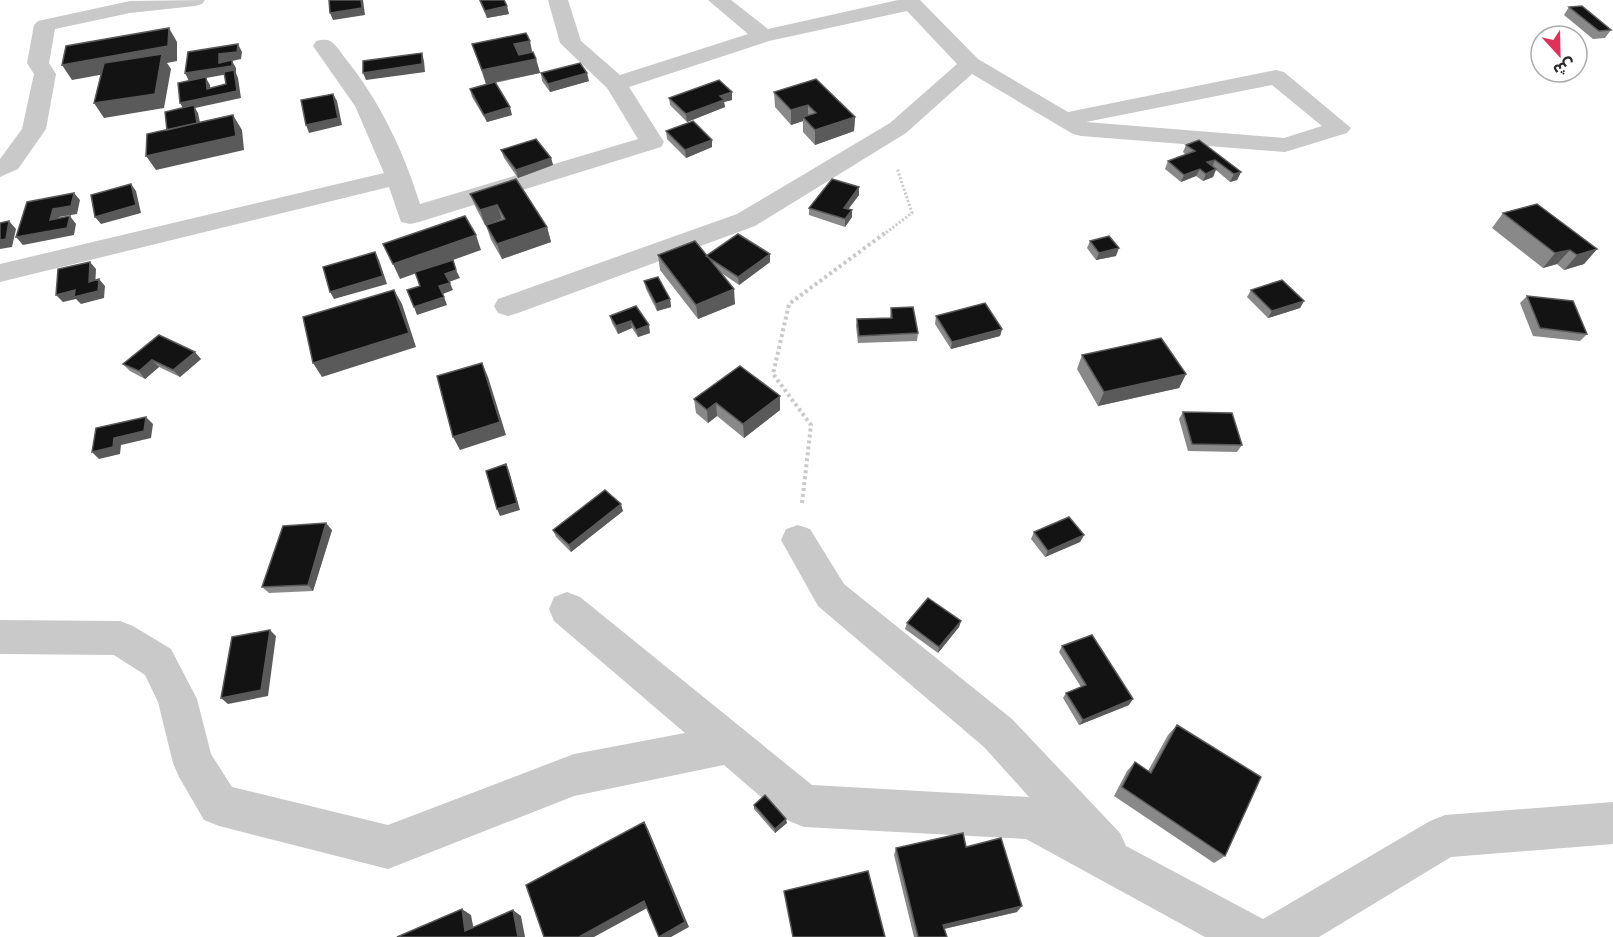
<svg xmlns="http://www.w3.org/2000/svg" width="1613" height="937" font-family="'IBM Plex Sans','Noto Sans Arabic',sans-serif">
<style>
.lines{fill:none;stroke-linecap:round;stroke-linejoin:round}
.path-far1{stroke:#c9c9c9;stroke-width:3;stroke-dasharray:2 2;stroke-linecap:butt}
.path{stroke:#c9c9c9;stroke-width:4;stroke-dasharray:3 3;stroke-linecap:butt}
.minor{fill:#c9c9c9;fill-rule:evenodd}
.wall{fill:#898989}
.shaded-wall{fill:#5a5a5a;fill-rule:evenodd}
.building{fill:#131313;stroke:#5a5a5a;stroke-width:1.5}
</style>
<rect width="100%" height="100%" fill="#fff"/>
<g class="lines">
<path class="path-far1" d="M883 235 912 213 897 168"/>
<path class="path" d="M802 503 811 425 773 374 789 304 885 233"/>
<path class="minor" d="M205 0 202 4 195 6 130 13 55 29 49 63 56 74 46 129 18 169 0 177V159L22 129 34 74 27 63 34 25 38 21 130 1Z
M548 0H568L581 41 620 75 748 34 708 0H731L768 29 898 0H920L978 59 1068 112 1276 70 1284 72 1351 128 1347 133 1285 152 1081 136 1073 134 972 74 906 133 755 226 518 313 508 316 498 313 494 306 498 299 737 214 890 123 957 64 907 11 769 41 629 87 664 142 661 147 419 222 410 224 401 222 389 187 0 282V264L384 173 355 106 313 46 316 41C321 40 325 39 330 41 336 44 341 53 345 58 380 101 404 152 420 204L638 139 607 88 560 43ZM1272 85 1322 126 1284 138 1086 122Z
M798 525 810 529 844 584 1012 719 1120 833 1126 846 1263 919 1430 821 1445 815 1613 802V844L1451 857 1319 937H1205L1026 839 804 827 789 821 724 765 574 796 388 869 219 826 204 820 179 777 173 763 158 702 145 675 114 655 0 654V620L120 621 133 626 171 649 197 699 211 754 232 787 388 825 574 754 685 733 554 621 549 609 554 597 567 592 580 597 812 785 1029 797 984 747 818 606 781 540 786 529Z"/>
</g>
<path class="wall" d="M479 0H504L509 14 487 18Z
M1569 7 1611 30 1605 38 1593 39 1564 15Z
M472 44 533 53 536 59 540 73 495 83 512 115 487 122 472 97 470 89 486 84Z
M541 73 589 81 550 92 542 81Z
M774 92 855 117 854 131 815 145 803 132V121L791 125 775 107Z
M669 98 732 100 724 102 725 107 687 122 670 105Z
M666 131 712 140V147L686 158 667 139Z
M1186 145 1241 172 1237 180 1230 182 1216 170 1213 177 1203 181 1196 176 1181 182 1165 169 1168 161 1186 155 1183 152Z
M501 150 551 158 553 165 518 178 504 158Z
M859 187V195L848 209 852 217 845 227 809 215V208Z
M470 194 547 227 551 242 502 259 491 240 486 225 502 220V219L485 225 476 208Z
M1503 213 1597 249 1584 264 1564 270 1557 264 1543 268 1492 228Z
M1090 241 1116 256 1096 260 1087 248Z
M658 255 707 256 770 262 739 285 720 272 735 304 698 319 660 270Z
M644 281 670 299 671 307 657 311 646 289Z
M1251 290 1304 301 1300 308 1268 318 1247 297Z
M1527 296 1587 334 1580 341 1533 336 1520 303Z
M636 306 650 333 638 337 632 328 618 334 612 323 610 316Z
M891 308 918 333 917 341 858 343 856 326 857 319 890 318Z
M936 316 1002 329 1000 336 951 349 935 324Z
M159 335 201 359 180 377 159 367 145 379 130 371 123 364Z
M1082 355 1186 374 1179 388 1098 406 1077 369Z
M780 396V410L744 438 717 416 708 423 696 413 694 399Z
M1183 412 1242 445 1237 452 1188 451 1179 419Z
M623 511 571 552 556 537 553 530Z
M332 530 313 591 269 593 262 587Z
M1034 532 1084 535 1080 542 1045 557 1031 539Z
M961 621 959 627 938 653 905 629 907 623Z
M1062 646 1129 705 1079 725 1063 698 1066 693 1081 687 1059 652Z
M1177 725 1225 856 1214 863 1114 796 1127 771 1135 762 1148 771 1168 735Z
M754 805 787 823 775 833 754 809Z
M966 847 1017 912 944 929 947 937H914L894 855 896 848Z"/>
<path class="shaded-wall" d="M361 0H363L365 15 333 20 330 13Z
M507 6 509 14 487 18 485 11Z
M169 28 177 42V61L167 63 171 69 164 108 104 118 94 103 160 64 72 80 62 65Z
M530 41 533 56 518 59 514 44Z
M238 44 242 52 241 59 232 61 236 68V73L238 78 241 98 195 108 198 113 202 132 184 110 180 103 189 81 185 73 219 63V54ZM234 73 237 91 211 96 210 85 206 78Z
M422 53 424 61 425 72 366 80 363 73Z
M536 59 540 73 486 84 482 70Z
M587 73 589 81 550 92 548 84Z
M732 92V100L724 102 725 107 687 122 686 114 720 96Z
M333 94 337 101 342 125 309 133 306 125Z
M808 105V119L803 117V121L791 125V110Z
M510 107 512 115 487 122 484 115Z
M233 115 242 130 244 150 156 170 146 156Z
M855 117 854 131 815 145V130Z
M712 140V147L686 158 685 150Z
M551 158 553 165 518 178 516 170Z
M1215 160 1212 167 1207 162Z
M1200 169 1196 176 1181 182 1184 175Z
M1216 169 1213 177 1203 181 1206 174Z
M1241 172 1237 180 1230 182 1234 174Z
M131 184 136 191 141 213 101 224 95 217Z
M859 187V195L844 215V208Z
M74 193 80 200 77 214 59 217 56 227 50 220 53 209Z
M497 205 502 219 485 225 480 210Z
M852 210V217L845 227V219Z
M70 216 76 224 74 235 23 245 16 237Z
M9 221 16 229 12 247 0 249V240Z
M547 227 551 242 502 259 497 244Z
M476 235 481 250 400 279 393 264Z
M1119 248 1116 256 1096 260 1099 253Z
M1597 249 1584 264 1564 270 1577 255Z
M1570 250 1557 264 1543 268 1555 253Z
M375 252 379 260 387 284 334 299 330 292Z
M770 254V262L739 285 738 277Z
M90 262 96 269 95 289 89 282Z
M456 270 460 278 449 282 445 274Z
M99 279 105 286 104 298 81 304 76 299 63 302 56 295Z
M450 283 453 290 443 294 439 286Z
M734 289 735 304 698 319 696 305Z
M394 290 402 304 416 347 322 377 313 363Z
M444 297 447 305 417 315 414 307Z
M670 299 671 307 657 311 656 304Z
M1304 301 1300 308 1268 318 1272 311Z
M631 321 632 328 618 334 616 326Z
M649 325 650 333 638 337 636 330Z
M1002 329 1000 336 951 349 952 342Z
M195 352 201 359 180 377 173 370Z
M152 360 159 367 145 379 139 371Z
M482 363 488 377 506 435 460 450 453 437Z
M1186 374 1179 388 1098 406 1104 392Z
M780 396V410L744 438 743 424Z
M716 403 717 416 708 423 707 410Z
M146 417 153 424 151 438 121 445 120 454 99 459 92 452Z
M506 464 509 471 520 510 500 516 497 509Z
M621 504 623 511 571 552 569 545Z
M326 523 332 530 313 591 308 585Z
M1084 535 1080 542 1045 557 1048 551Z
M961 621 959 627 938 653 939 647Z
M270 630 276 636 268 696 228 704 221 698Z
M1133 699 1129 705 1079 725 1083 720Z
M786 819 787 823 775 833V829Z
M644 822 648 829 689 927 671 937H659Z
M644 901 649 907 594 937H579Z
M1022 906 1017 912 939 930 943 925Z
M462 909 471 915 475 936 465 931Z
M513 910 521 916 525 937H518Z"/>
<path class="building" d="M329 0H361L362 8 330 13Z
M480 0H504L507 6 485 11Z
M1582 6 1611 30 1599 31 1569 7Z
M169 28 168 46 62 65 66 46Z
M526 33 530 41 514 44 519 55 533 52 536 59 482 70 472 44Z
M238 44 237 52 219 54V63L232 60V66L185 73 188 52Z
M422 53V64L363 73V61Z
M162 54 155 94 94 103 104 63Z
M580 63 587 73 548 84 541 73Z
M234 70 237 91 180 103 178 83 206 77 207 89 226 84 224 72Z
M816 79 855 117 815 130 803 117 816 113 808 105 791 110 774 92Z
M719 80 732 92 720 96 724 100 686 114 669 98Z
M495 82 510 107 484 115 470 89Z
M333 94 338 118 306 125 301 100Z
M194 105 197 123 167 130 165 112Z
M233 115 236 136 146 156 147 134Z
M693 121 712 140 685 150 666 131Z
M536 139 551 158 516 170 501 150Z
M1199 140 1241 172 1234 174 1215 160 1207 162 1216 169 1206 174 1200 169 1184 175 1168 161 1195 151 1186 145Z
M516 179 547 227 497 244 486 225 505 219 497 205 480 210 470 194Z
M832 179 859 187 844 208 852 210 845 219 809 208Z
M131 184 136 205 95 217 91 195Z
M74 193 71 206 53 209 50 220 70 216 67 228 16 237 27 202Z
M1537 204 1597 249 1577 255 1570 250 1555 253 1503 213Z
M465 216 476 235 393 264 383 244Z
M9 221 6 239 0 240V223Z
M738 234 770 254 738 277 706 256Z
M1109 236 1119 248 1099 253 1090 241Z
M695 241 734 289 696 305 658 255Z
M375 252 383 276 330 292 323 267Z
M453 260 456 270 445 274 450 283 439 286 444 297 414 307 407 290 420 286 415 272Z
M90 262 89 282 99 279 98 291 74 297 75 290 56 295 58 269Z
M658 277 670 299 656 304 644 281Z
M1282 280 1304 301 1272 311 1251 290Z
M394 290 409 333 313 363 303 317Z
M1527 296 1573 301 1587 334 1540 328Z
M985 303 1002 329 952 342 936 316Z
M636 306 649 325 636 330 631 321 616 326 610 316Z
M913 307 918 333 859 336 857 319 892 318 891 308Z
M159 335 195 352 173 370 152 360 139 371 123 364Z
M1161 338 1186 374 1104 392 1082 355Z
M482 363 500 422 453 437 437 376Z
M740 366 780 396 743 424 716 403 707 410 694 399Z
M1183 412 1232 413 1242 445 1192 444Z
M146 417 144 431 114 438 113 447 92 452 96 428Z
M506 464 517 503 497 509 486 471Z
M605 490 621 504 569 545 553 530Z
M1069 517 1084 535 1048 551 1034 532Z
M326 523 308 585 262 587 283 526Z
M928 598 961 621 939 647 907 623Z
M270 630 261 690 221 698 232 637Z
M1092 635 1133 699 1083 720 1066 693 1086 685 1062 646Z
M1177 725 1261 777 1225 856 1122 787 1135 762 1151 773Z
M765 795 786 819 775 829 754 805Z
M644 822 685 922 659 937 644 901 579 937H544L526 885Z
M963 833 966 847 1001 838 1022 906 943 925 947 937H918L896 848Z
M868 871 885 937H793L784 891Z
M462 909 465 931 513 910 518 937H397Z"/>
<g transform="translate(1559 54) rotate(158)"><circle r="28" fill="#ffffff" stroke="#ababab" stroke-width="1.5"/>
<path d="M0-4.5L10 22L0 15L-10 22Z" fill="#de325c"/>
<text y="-9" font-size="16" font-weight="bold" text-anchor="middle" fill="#2c2c2c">ش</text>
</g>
</svg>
